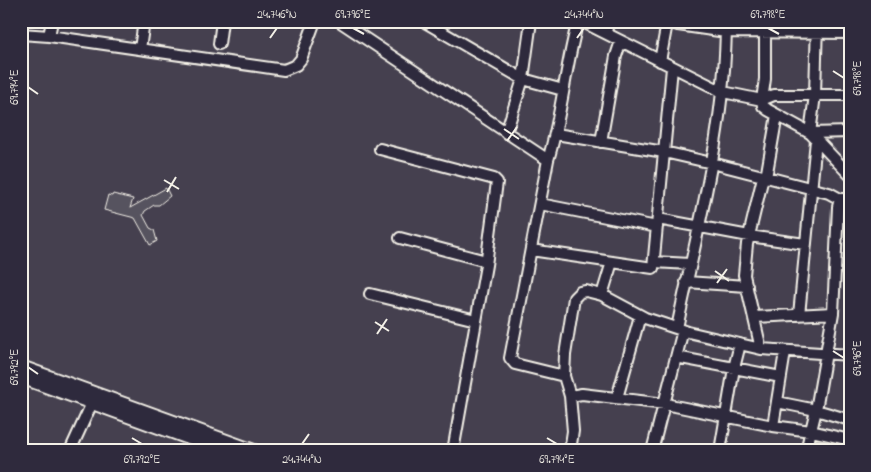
<svg xmlns="http://www.w3.org/2000/svg" width="871" height="472" font-family="'Indie Flower',sans-serif">
<style>
.green{fill:#454050;stroke:#9c989c}
.building{fill:#56525f;stroke:#f4f1e8}
.lines{fill:none;stroke-linecap:round;stroke-linejoin:round}
.minor-casing{stroke:#f4f1e8;stroke-width:14}
.major-casing{stroke:#f4f1e8;stroke-width:16}
.minor{stroke:#2f2a3d;stroke-width:10}
.major{stroke:#2f2a3d;stroke-width:12}
.ticks{fill:none;stroke:#f4f1e8;stroke-width:2}
.neatline{fill:none;stroke:#f4f1e8;stroke-width:2}
.ticks-label{font-size:12px;text-anchor:middle;fill:#f4f1e8}
</style>
<rect width="100%" height="100%" fill="#2f2a3d"/>
<filter id="ink" filterUnits="userSpaceOnUse"><feTurbulence type="fractalNoise" baseFrequency=".02" numOctaves="2"/><feDisplacementMap in="SourceGraphic" scale="10" xChannelSelector="R" yChannelSelector="G"/><feConvolveMatrix kernelMatrix="1 2 1 2 8 2 1 2 1" color-interpolation-filters="sRGB"/></filter>
<g filter="url(#ink)">
<path class="green" d="M21 21H850V451H21Z"/>
<path class="building" d="M166 188 170 196 159 205H154L145 211 143 215 150 228 154 230 157 241 150 245 135 218 104 210 108 195 112 196 113 194 133 199 130 208Z"/>
<g class="lines">
<g class="minor-casing">
<path id="minor" d="M339 21 548 160 510 358 515 364 564 376
M423 21 523 79 506 133
M531 21 523 79 563 90
M581 21 723 92 762 100 763 106 768 110 810 133 850 175
M666 21 678 25 726 32 850 33
M817 21 815 95 810 133 850 132
M606 33 608 21
M21 34 49 36 284 70 296 65 301 59 315 21
M49 36 52 21
M219 44 222 21
M140 49 144 21
M660 61 667 23
M762 100 774 95H850
M762 100 765 79V21
M556 134 664 152 712 163 829 193 840 199H850
M601 142 616 56 621 41
M380 149 494 179 497 182 486 265 453 451
M548 160C562 115 565 67 578 21
M766 178 777 115
M540 204 657 227
M658 219 749 236 805 244
M400 238 486 261
M531 250 653 268 672 68
M654 262 690 264
M686 282 747 286
M370 294 476 320
M602 295 612 262
M799 315 816 140
M754 317 833 313
M677 328C698 227 726 125 726 21
M761 349 744 275 747 244 763 177
M676 357 781 377
M570 396 582 394 665 404 773 426 811 431 850 440
M617 398 640 316
M777 402 816 410 850 420
M773 426 785 352
M70 451 92 403
M570 451 573 431 570 396 564 376 565 355 574 298 580 292 586 291 602 295 645 318 688 332 761 349 850 355
M652 451 683 330
M720 451 734 368 740 344
M806 451 816 410 833 313 838 207 840 199"/>
</g>
<g class="major-casing">
<path id="major" d="M21 367 254 451
M21 377 225 451"/>
</g>
<use href="#minor" class="minor"/>
<use href="#major" class="major"/>
</g>
</g>
<path class="ticks" d="M353 28 364 34M768 28 779 34M270 38 277 28M577 38 584 28M833 71 844 78M28 87 38 94M504 129 519 139M507 141 517 127M164 180 179 189M167 192 176 177M715 271 729 281M717 283 727 269M375 322 389 331M377 334 387 319M833 351 844 358M28 367 38 374M132 438 142 444M547 438 557 444M302 444 309 434"/>
<rect width="871" height="472" fill="none" stroke="#2f2a3d" stroke-width="55"/>
<rect x="28" y="28" width="816" height="416" class="neatline"/>
<g class="ticks-label">
<text x="277" y="18">24.746°N</text>
<text x="353" y="18">69.796°E</text>
<text x="584" y="18">24.744°N</text>
<text x="768" y="18">69.798°E</text>
<text transform="translate(857 78) rotate(-90)" y="4">69.798°E</text>
<text transform="translate(14 87) rotate(-90)" y="4">69.794°E</text>
<text transform="translate(857 358) rotate(-90)" y="4">69.796°E</text>
<text transform="translate(14 367) rotate(-90)" y="4">69.792°E</text>
<text x="142" y="463">69.792°E</text>
<text x="302" y="463">24.744°N</text>
<text x="557" y="463">69.794°E</text>
</g>
</svg>
